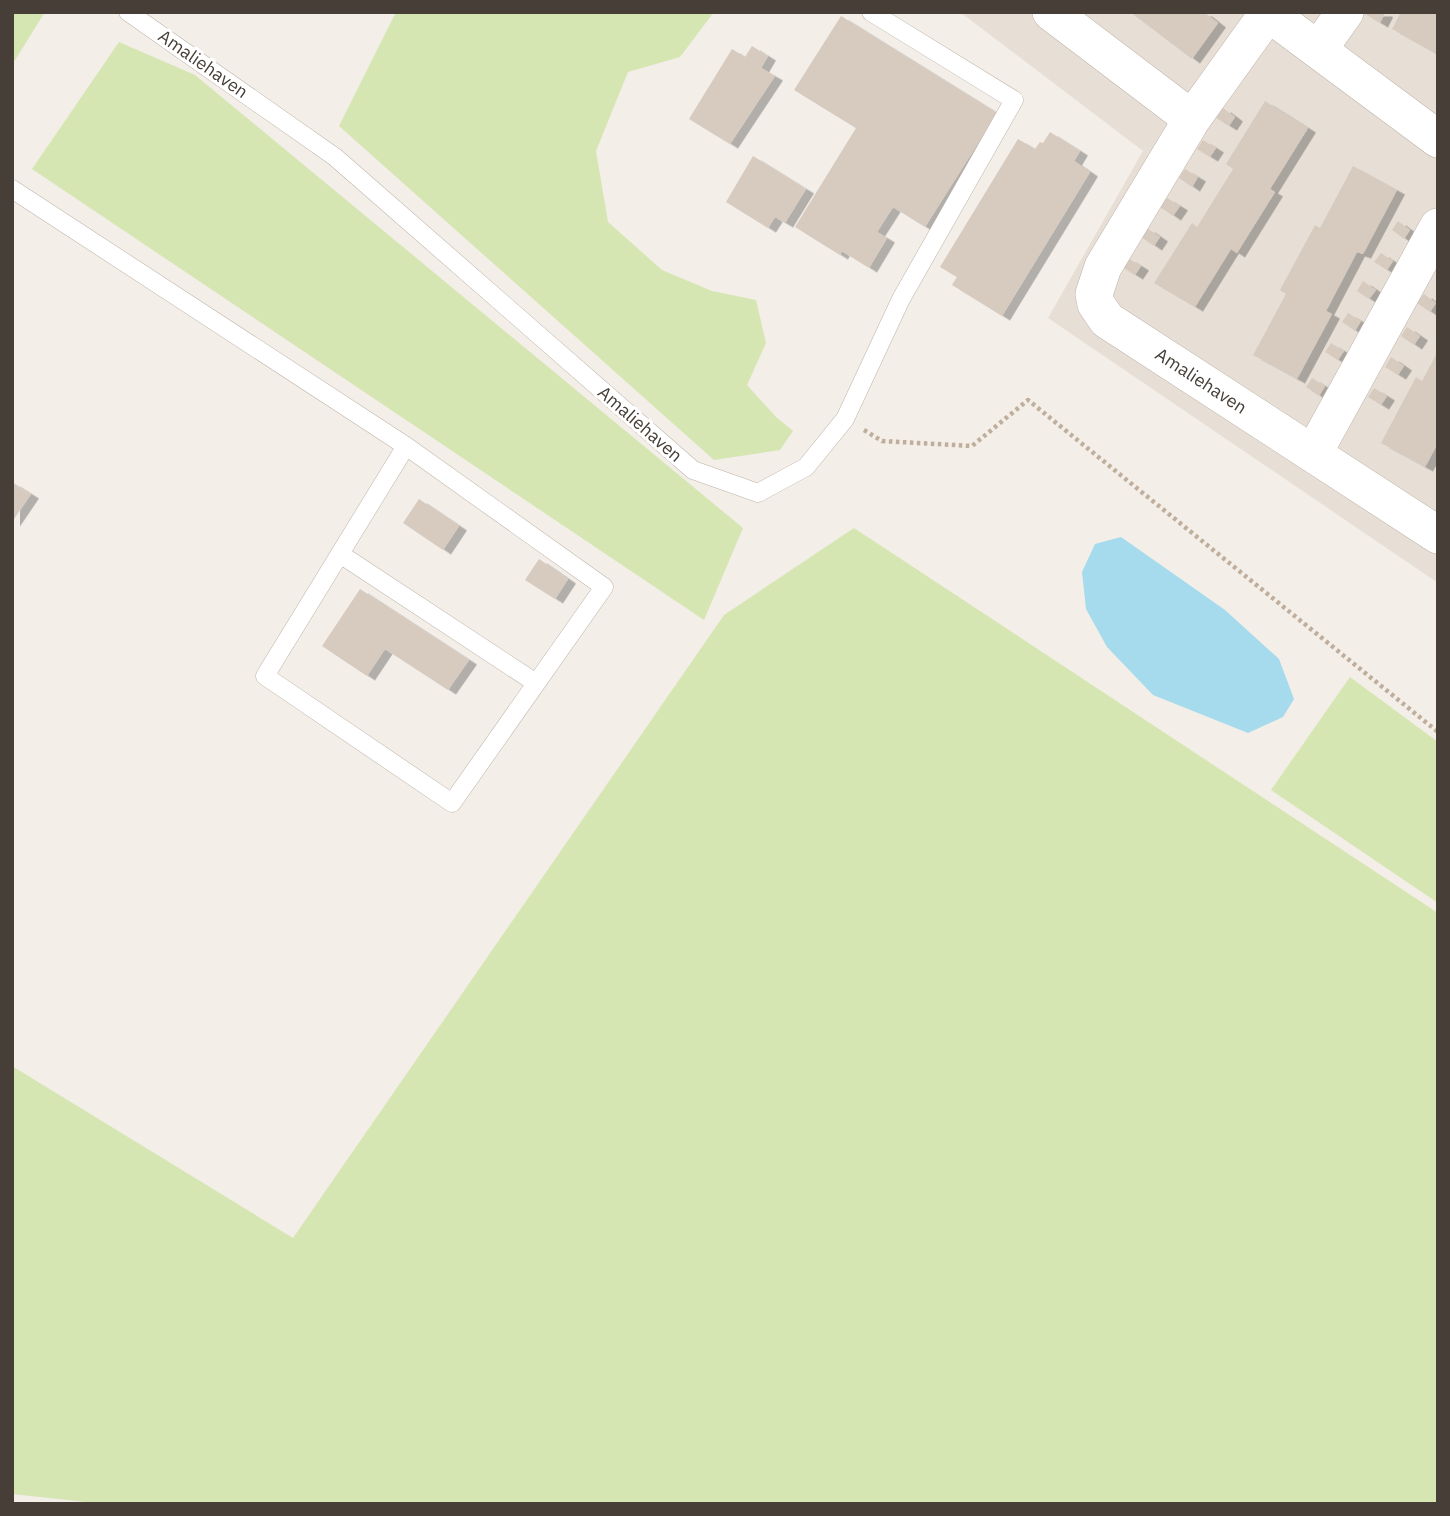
<svg xmlns="http://www.w3.org/2000/svg" width="1450" height="1516" font-family="'IBM Plex Sans',sans-serif">
<style>
.residential{fill:#e7dfd6}
.green{fill:#d5e6b2}
.water{fill:#a6daed}
.building{fill:#d7cbc0;filter:url(#shadow)}
.lines{fill:none;stroke-linecap:round;stroke-linejoin:round}
.service-casing{stroke:#beb4aa;stroke-width:19}
.minor-casing{stroke:#beb4aa;stroke-width:38}
.path{stroke:#bfae9c;stroke-width:4.5;stroke-dasharray:3.5 3.5;stroke-linecap:butt}
.service{stroke:#fff;stroke-width:18}
.minor{stroke:#fff;stroke-width:37}
.labels{text-anchor:middle;stroke-width:6;stroke-linejoin:round;paint-order:stroke}
.street-label{font-size:18px;fill:#463e37;stroke:#fff}
</style>
<defs>
<filter id="shadow"><feDropShadow dx="8" dy="4.5" stdDeviation="0" flood-color="#0004"/></filter>
</defs>
<rect width="100%" height="100%" fill="#f3eee8"/>
<path class="residential" d="M960 12H1438V583L1048 318 1143 151Z"/>
<path class="green" d="M12 12H45L12 65Z
M396 12H714L680 57 628 72 596 151 608 222 662 270 712 291 756 300 766 343 747 385 776 417 793 431 780 450 714 460 339 126Z
M119 42 195 75 743 528 704 620 32 169Z
M854 528 1438 913V1504H105L12 1494V1066L293 1238 724 615Z
M1350 677 1438 742V903L1271 790Z"/>
<path class="water" d="M1121 537 1225 610 1279 659 1294 699 1283 717 1248 733 1153 695 1107 647 1086 609 1082 572 1095 544Z"/>
<path class="building" d="M1130 12H1204L1218 23 1192 59Z
M1366 12H1384L1385 13 1380 23 1365 14Z
M1401 12H1438V47L1435 53 1392 29Z
M841 16 997 113 925 227 893 207 877 232 887 238 869 268 842 251 840 255 795 227 856 128 794 90Z
M752 46 768 56 761 68 775 76 730 144 689 119 732 49 745 57Z
M1265 101 1308 128 1270 189 1275 192 1237 253 1231 249 1195 307 1154 283 1192 223 1197 227 1233 169 1226 164Z
M1223 108 1235 117 1229 126 1216 118Z
M1050 132 1080 151 1074 161 1090 172 1002 316 952 285 957 277 940 267 1018 139 1035 149 1040 142 1043 143Z
M1203 140 1216 148 1210 157 1197 149Z
M753 156 806 189 785 223 775 217 768 228 726 202Z
M1353 166 1397 190 1363 254 1357 252 1326 311 1332 314 1297 379 1253 355 1286 294 1280 290 1315 225 1320 228Z
M1185 169 1198 177 1192 187 1179 178Z
M1167 198 1180 206 1173 216 1160 207Z
M1398 221 1410 230 1404 239 1392 230Z
M1147 228 1160 237 1154 246 1141 237Z
M1381 253 1393 261 1387 270 1374 262Z
M1128 258 1141 266 1135 275 1122 267Z
M1363 281 1376 290 1369 299 1357 291Z
M1424 294 1436 303 1430 312 1417 303Z
M1348 313 1361 321 1355 331 1342 322Z
M1407 327 1420 336 1414 345 1401 336Z
M1331 343 1344 351 1338 360 1325 352Z
M1438 351V443L1425 467 1381 443 1416 377 1422 381Z
M1391 357 1404 366 1398 375 1385 367Z
M1312 378 1325 386 1319 396 1306 387Z
M1374 388 1387 396 1381 405 1368 397Z
M12 482 31 494 12 522Z
M419 499 459 526 443 550 403 523Z
M539 559 568 579 555 599 525 580Z
M360 589 469 660 448 690 385 649 367 676 322 646Z"/>
<g class="lines">
<g class="service-casing">
<path id="service" d="M128 12 335 157 693 470 758 493 806 467 845 419 901 299 1014 100 871 12
M12 189 406 446 604 587 452 803 265 676 406 446
M340 554 536 683"/>
</g>
<g class="minor-casing">
<path id="minor" d="M1051 12 1192 119
M1267 12 1438 139
M1268 13 1192 119 1103 267 1094 294 1096 304 1107 320 1438 535
M1318 50 1345 12
M1313 454 1438 227"/>
</g>
<path class="path" d="M864 430 882 441 972 446 1028 400 1438 732"/>
<use href="#service" class="service"/>
<use href="#minor" class="minor"/>
</g>
<g class="labels">
<g class="street-label">
<text transform="translate(203 64) rotate(35)" y="6">Amaliehaven</text>
<text transform="translate(1201 381) rotate(33)" y="6">Amaliehaven</text>
<text transform="translate(640 424) rotate(41)" y="6">Amaliehaven</text>
</g>
</g>
<rect width="1450" height="1516" fill="none" stroke="#463e37" stroke-width="28"/>
</svg>
